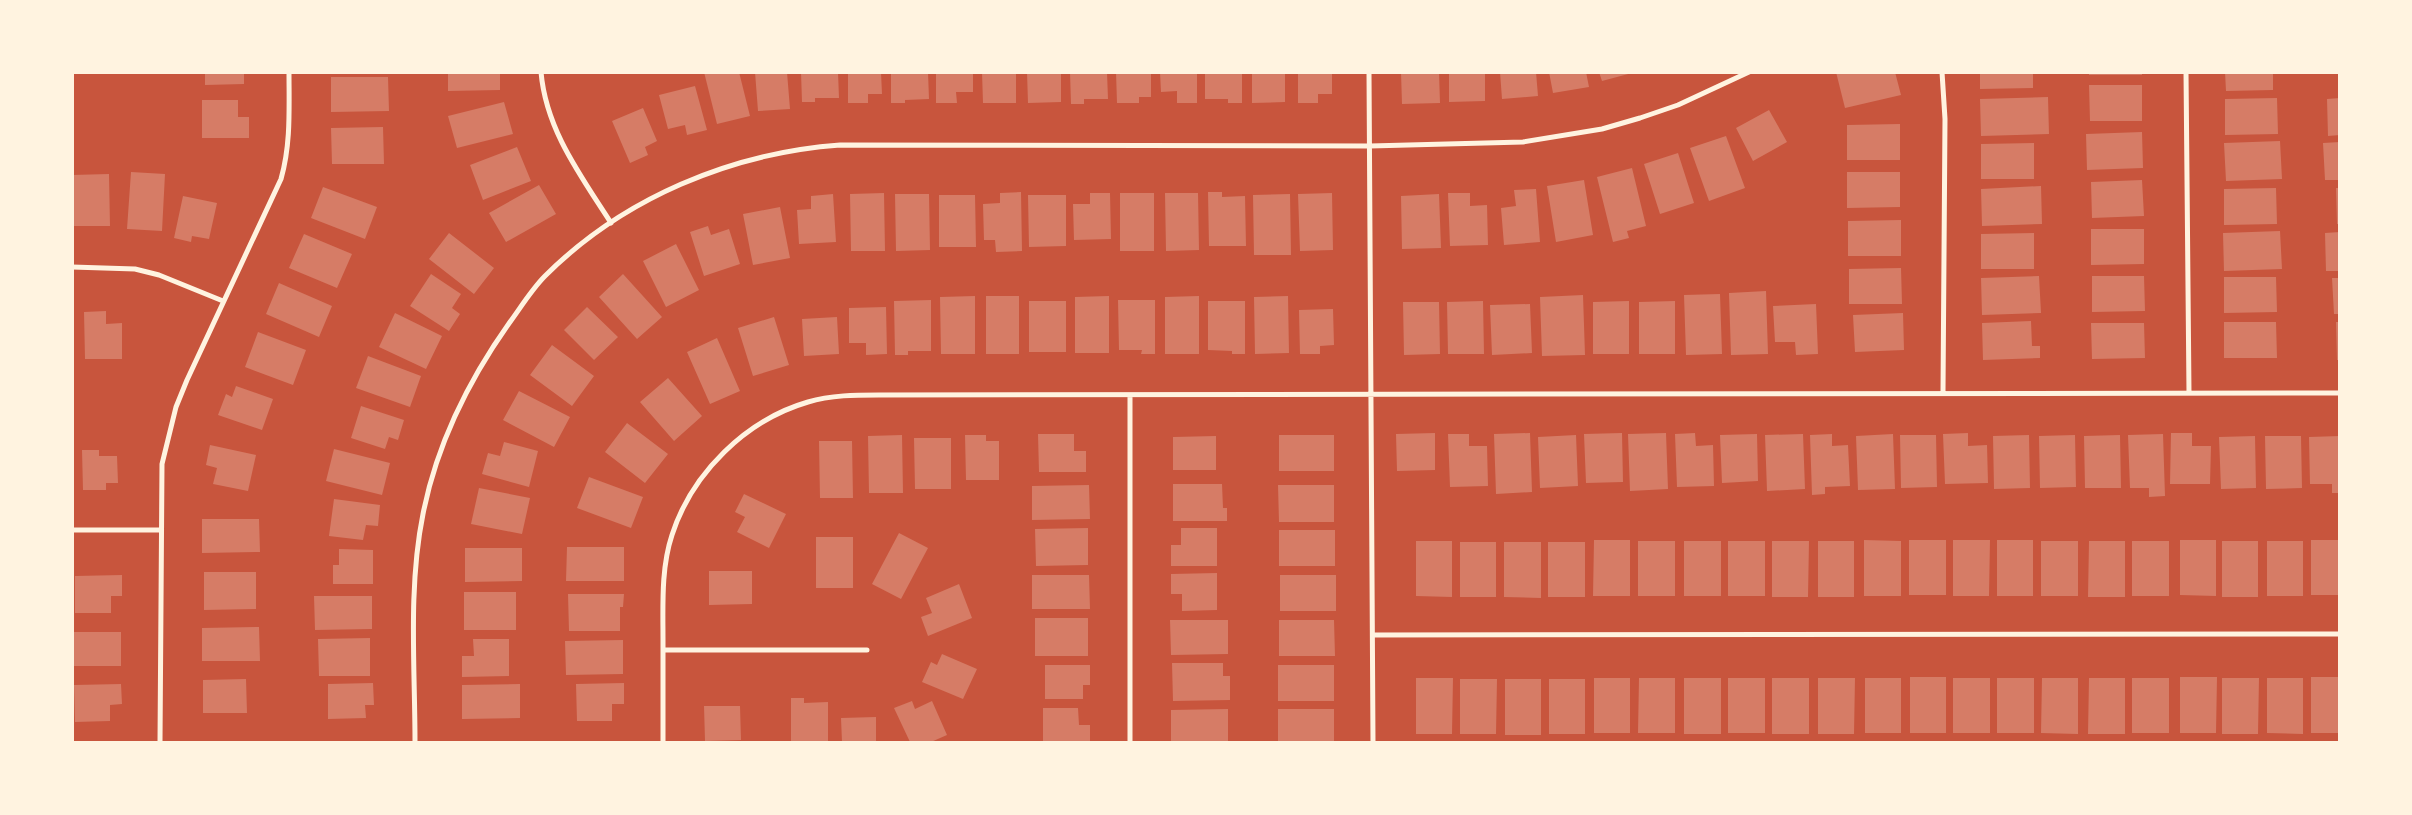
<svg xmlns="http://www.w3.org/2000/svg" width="2412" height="815" font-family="Karla,sans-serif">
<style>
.building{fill:#d67c66}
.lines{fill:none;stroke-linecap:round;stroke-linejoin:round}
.minor{stroke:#fff3e0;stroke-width:5}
</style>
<rect width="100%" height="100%" fill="#c8553d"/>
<path class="building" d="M205 72H244V84L205 85Z
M448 72H500V90L448 91Z
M704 72H739L750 116 717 124Z
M755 72H787L790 109 758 111Z
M801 72H838L839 98H815V102H802Z
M848 72H881L882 94H868V103H848Z
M891 72H928L929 99 905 100V103H891Z
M936 72H973V92H956L957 103H936Z
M982 72H1016V103H983Z
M1027 72H1061V102L1028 103Z
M1070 72H1107L1108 99H1084V104H1071Z
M1116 72H1151V97H1139V103H1117Z
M1160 72H1197V103H1177V91L1161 92Z
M1205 72H1242V103H1228V99H1205Z
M1252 72H1285V102L1252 103Z
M1298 72H1332V94H1318V103H1298Z
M1401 72H1439L1440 103 1402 104Z
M1449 72H1485V101L1449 102Z
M1500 72H1536L1538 96 1502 99Z
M1549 72H1586L1589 87 1553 93Z
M1599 72H1632V73L1602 81Z
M1836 72H1895L1901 95 1845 108Z
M1980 72H2033V88L1980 89Z
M2089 72H2142V75H2089Z
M2225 72H2273V90L2226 91Z
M331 77H388L389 111 331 112Z
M2089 85H2142V121H2090Z
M695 86 707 130 687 135 685 125 668 129 659 95Z
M2048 97 2049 134 1981 136 1980 99Z
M2277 98 2278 134 2225 135V99Z
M2340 98V135L2328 136 2327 99Z
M202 100H238V117H249V138H202Z
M504 102 513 134 457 148 448 116Z
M643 108 657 141 645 147 648 155 630 163 612 121Z
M1769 110 1787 142 1753 161 1736 128Z
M1900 124V160H1847V125Z
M383 127 384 164H332L331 128Z
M2142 132 2143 168 2087 170 2086 134Z
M1726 136 1745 188 1709 201 1690 148Z
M2280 141 2282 179 2226 181 2224 143Z
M2340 142V180H2325L2323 143Z
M2034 143V179H1981V144Z
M517 147 531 181 483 200 470 165Z
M1678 153 1694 203 1660 214 1644 164Z
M1632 168 1646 226 1627 231 1629 238 1613 242 1597 177Z
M131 172 165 174 162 231 127 229Z
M1847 172H1900V207L1847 208Z
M109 174 110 226H73L72 175Z
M1584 180 1593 235 1556 242 1547 186Z
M2142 180 2144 216 2092 218 2091 182Z
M539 185 556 214 506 242 489 213Z
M2041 186 2042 224 1982 226 1981 189Z
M323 187 377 207 365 239 311 218Z
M2276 188 2277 224 2224 225V189Z
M2336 188H2340V224H2337Z
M1536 189 1540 242 1504 245 1501 208 1516 206 1514 190Z
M1021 192 1022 251 996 252 995 240H984L983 204 1000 203V193Z
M1208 192H1222V197L1245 196 1246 246H1209Z
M884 193 885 251H851L850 194Z
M1090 193H1110L1111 239 1074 240 1073 204H1090Z
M1120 193H1154V251H1120Z
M1165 193H1198L1199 250 1166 251Z
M1332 193 1333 250 1300 251 1298 194Z
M1448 193H1470V206L1487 205 1488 245 1450 246Z
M833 194 836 242 799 244 797 210 811 209V196Z
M895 194H929L930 250 896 251Z
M1290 194 1291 255H1254L1253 195Z
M1439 194 1441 248 1402 249 1401 196Z
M939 195H975L976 247H939Z
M1028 195H1066V246L1029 247Z
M183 196 217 203 209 239 192 236 191 242 174 238Z
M780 207 790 258 753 265 743 214Z
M1901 220V256H1848V221Z
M708 226 711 235 729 229 740 264 704 276 690 232Z
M2091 229H2144V264L2091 265Z
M2280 231 2282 269 2224 271 2223 233Z
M2340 232V271H2326L2325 233Z
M449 233 494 268 474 294 429 259Z
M2034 233V269H1981V234Z
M304 234 352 254 337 288 289 268Z
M676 244 699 290 666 307 643 261Z
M1901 268 1902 304H1849V269Z
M431 274 461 294 452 308 460 314 449 331 410 306Z
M623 274 662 317 637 339 599 297Z
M2039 276 2041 313 1982 315 1981 278Z
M2092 276H2144L2145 311 2092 312Z
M2224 277H2276L2277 312 2224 313Z
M2332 278H2340V314H2334Z
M279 283 332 306 319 337 266 314Z
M1766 291 1768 354 1731 355 1729 293Z
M1720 294 1722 354 1686 355 1684 295Z
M1583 295 1585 355 1542 356 1540 297Z
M975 296V354H941L940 297Z
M986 296H1019V354H986Z
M1109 296V353H1075V297Z
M1199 296V354H1165V297Z
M1288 296 1289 353 1255 354 1254 297Z
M931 300V351H908V355H895L894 301Z
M1118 300H1155V354H1141L1142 350H1119Z
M1029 301H1066V352H1029Z
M1208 301H1245V354H1232V351L1208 350Z
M1483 301 1484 354H1448L1447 302Z
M1629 301V354H1593V302Z
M1675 301V354H1639V302Z
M1403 302H1439L1440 354 1404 355Z
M1530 304 1532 353 1492 355 1490 305Z
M1816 304 1818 354 1796 355 1795 342H1775L1773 306Z
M587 307 618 337 594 360 564 330Z
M886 307 887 354 866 355V343H849V308Z
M1333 309 1334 345 1320 346V354H1300L1299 310Z
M106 311V324L122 323V359H85L84 312Z
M395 313 442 336 426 369 379 347Z
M1903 313 1904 350 1855 352 1853 315Z
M774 317 789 365 753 376 738 328Z
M837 317 839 354 804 356 802 319Z
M2031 321 2032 346H2040V358L1983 360 1982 323Z
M2224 322H2276L2277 358H2224Z
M2336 322H2340V360H2337Z
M2091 323H2144L2145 358 2092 359Z
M258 332 306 350 293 385 245 367Z
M717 338 740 391 710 404 687 352Z
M552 345 594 376 572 406 530 375Z
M368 356 421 376 410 407 356 388Z
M668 378 702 416 674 441 640 402Z
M236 386 273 399 262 430 218 415 226 394 232 397Z
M519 391 570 417 554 447 503 420Z
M361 406 404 420 398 440 389 437 385 449 351 438Z
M627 423 668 454 645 483 605 452Z
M1435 433V470L1397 471 1396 434Z
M1530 433 1532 492 1496 494 1494 434Z
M1622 433 1623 482 1586 483 1584 434Z
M1666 433 1668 489 1630 491 1628 434Z
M1695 433 1696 446 1713 445 1714 486 1677 487 1675 434Z
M1968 433V446L1987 445 1988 483 1945 484 1943 434Z
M2171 433H2192V446H2211L2210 484H2170Z
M1038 434H1074V451H1086V472H1039Z
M1448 434H1469V446H1487L1488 486 1450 487Z
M1757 434 1758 481 1722 483 1720 435Z
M1803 434 1805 489 1767 491 1765 435Z
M1832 434V446L1848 445 1850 486 1825 487V494L1812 495 1810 435Z
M1893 434 1895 489 1858 490 1856 436Z
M2163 434 2165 496 2149 497V488H2130L2128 435Z
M902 435 903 493H869L868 436Z
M965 435H986V441H999V480H966Z
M1279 435H1334V471H1279Z
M1576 435 1578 486 1540 488 1538 437Z
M1900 435H1936L1937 487 1901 488Z
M2029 435 2030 488 1994 489 1993 436Z
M2075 435 2076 487 2040 488 2039 436Z
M2120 435 2121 488H2085L2084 436Z
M1216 436V470H1173V437Z
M2255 436 2256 488 2221 489 2219 437Z
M2265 436H2301L2302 488 2266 489Z
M2340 436V493H2332V484H2310L2309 437Z
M914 438H951V489H915Z
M819 441H852L853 498H820Z
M504 442 538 451 529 487 482 474 488 453 500 456Z
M210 445 256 455 248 491 213 484 217 468 206 465Z
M334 449 390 463 382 495 326 481Z
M82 450H99V456H117L118 483H106V490H83Z
M589 477 643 497 631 528 577 508Z
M1173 484H1222L1223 508H1227V521H1173Z
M1089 485 1090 519 1032 520V486Z
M1278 485H1334V522H1279Z
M479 488 530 498 522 534 471 524Z
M744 494 786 514 769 548 737 532 745 517 735 512Z
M334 499 380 505 378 526 366 525 363 540 329 536Z
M202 519H259L260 552 202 553Z
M1088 528V565L1036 566 1035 529Z
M1181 528H1217V566H1171V545H1181Z
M1279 530H1335V566H1279Z
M899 533 928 548 901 599 872 584Z
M816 537H853V588H816Z
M1594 540H1630V596H1593Z
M1864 540 1901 541V596H1864Z
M1909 540H1946V595H1909Z
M1953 540H1990L1989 596H1953Z
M1997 540H2033V596H1997Z
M2180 540H2216V596L2180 595Z
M2311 540H2340V595H2311Z
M1416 541H1452V597L1416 596Z
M1638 541H1675V596H1638Z
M1684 541H1721V596H1684Z
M1728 541H1765V596H1728Z
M1772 541H1809L1808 597H1772Z
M1818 541H1854V597H1818Z
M2041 541H2078V596H2041Z
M2089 541H2125V597H2088Z
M2132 541H2169V596H2132Z
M2222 541H2258V597H2222Z
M2267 541H2303V596H2267Z
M1460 542H1496V597H1460Z
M1504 542H1541V598L1504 597Z
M1548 542H1585V597H1548Z
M567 547H624V581H566Z
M465 548H522V581L465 582Z
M339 549 373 550V584H333V565H339Z
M709 571H752V604L709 605Z
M204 572H256V609L204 610Z
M1217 573V610L1182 611V594H1171V574Z
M122 575V596H111V613H75V576Z
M1032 575H1089L1090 609H1032Z
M1280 575H1336V611H1280Z
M959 584 972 618 928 636 921 617 932 613 926 598Z
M464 592H516V630H464Z
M568 594H624L623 607H620V631H569Z
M314 596H372V629L315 630Z
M1035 618H1088V656H1035Z
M1170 620H1228V654L1171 655Z
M1279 620H1334L1335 656H1279Z
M259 627 260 661H202V628Z
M72 632H121V666H72Z
M370 638V676H319L318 639Z
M473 639H509V676L462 677V656H474Z
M623 640V674L566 675 565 641Z
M942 654 977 669 963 699 922 682 931 662 937 665Z
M1172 663H1223V676H1230V700L1173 701Z
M1045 665H1090V685H1083V699H1045Z
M1278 665H1334V701H1278Z
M1910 677H1946V733H1910Z
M2180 677H2217L2216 733H2180Z
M2311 677H2340V733H2311Z
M1416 678H1453L1452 734H1416Z
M1594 678H1630V733H1594Z
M1639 678H1675V733H1638Z
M1684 678H1721V734H1684Z
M1728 678H1765V733H1728Z
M1772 678H1809V734H1772Z
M1818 678H1855L1854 734H1818Z
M1865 678H1901V733H1865Z
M1953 678H1990V733H1953Z
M1997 678H2034V733H1997Z
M2042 678H2078V734L2041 733Z
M2089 678H2125V734H2088Z
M2132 678H2169V733H2132Z
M2222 678H2259L2258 734H2222Z
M2267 678H2303V734L2267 733Z
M246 679 247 713H203V680Z
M1460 679H1497L1496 734H1460Z
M1505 679H1541V735H1505Z
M1549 679H1585V734H1549Z
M373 683 374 705H365L366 718 328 719V684Z
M624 683V704H612V721H577L576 684Z
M121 684 122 704 110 705V721L75 722 74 685Z
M520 684V718L462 719V685Z
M791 698H804V703L828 702V742H791Z
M912 701 915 709 932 701 947 735 931 742H910L894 708Z
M704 706H740L741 740 705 741Z
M1043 708H1078L1079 725H1090V742H1043Z
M1228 709V742H1171V710Z
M1278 709H1334V742H1278Z
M876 717V742H842L841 718Z"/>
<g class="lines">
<path class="minor" d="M541 72C546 130 581 176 611 223
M1369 72 1373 742
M1942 72 1945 119 1943 392
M2186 72 2189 393
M72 267 135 269 159 275 223 301
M72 530H160
M1373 635 2340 634
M663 650H867
M160 742 162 464 176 407 187 380 281 179C291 144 289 109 289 72
M415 742C415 667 408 588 423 514 437 443 468 381 510 322 521 307 532 289 545 276 623 198 731 153 840 145L1370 146 1523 142 1602 129 1640 118 1678 105 1749 72
M663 742C663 708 663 674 663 640 663 605 661 568 672 535 692 473 746 420 808 402 831 395 856 395 879 395L2340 393
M1130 742V395"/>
</g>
<rect width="2412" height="815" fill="none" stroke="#fff3e0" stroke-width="148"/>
</svg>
